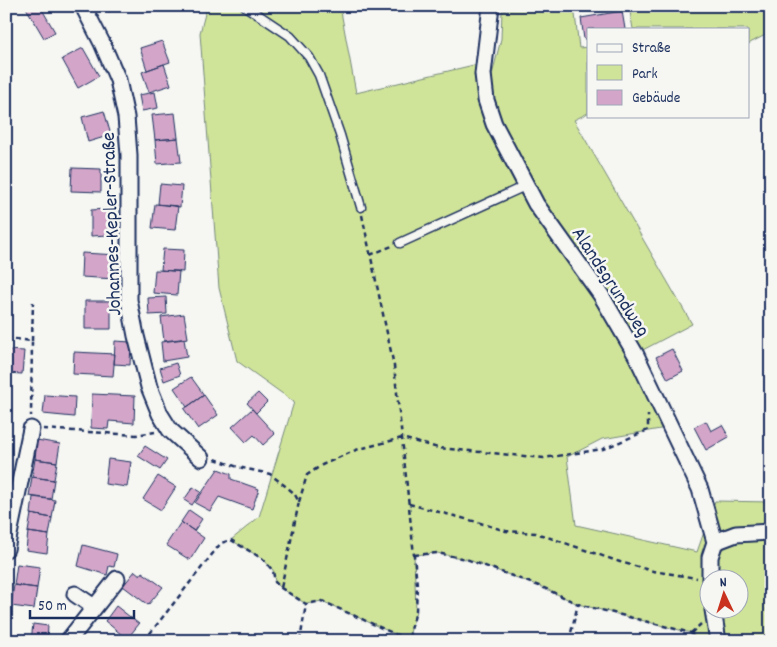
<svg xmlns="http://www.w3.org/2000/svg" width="777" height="647" font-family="Dekko,sans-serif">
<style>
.green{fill:#d0e499;stroke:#768a7c;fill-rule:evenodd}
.building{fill:#d3a6c9;stroke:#1b2f5e}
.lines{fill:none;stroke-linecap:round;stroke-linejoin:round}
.service-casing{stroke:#1b2f5e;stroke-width:11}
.minor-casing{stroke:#1b2f5e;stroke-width:19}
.path{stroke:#1b2f5e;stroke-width:2.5;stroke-dasharray:5 4;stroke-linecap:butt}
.service{stroke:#f6f6f2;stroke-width:8}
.minor{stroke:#f6f6f2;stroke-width:15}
.labels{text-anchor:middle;stroke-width:5;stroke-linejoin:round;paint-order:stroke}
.street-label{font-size:20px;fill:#1b2f5e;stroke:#f6f6f2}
</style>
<rect width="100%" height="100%" fill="#f6f6f2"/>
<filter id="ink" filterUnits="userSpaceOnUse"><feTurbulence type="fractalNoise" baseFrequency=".02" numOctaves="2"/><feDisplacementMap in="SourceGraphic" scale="10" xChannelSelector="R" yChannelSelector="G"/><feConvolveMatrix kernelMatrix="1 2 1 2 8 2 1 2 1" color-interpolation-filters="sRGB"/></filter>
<g filter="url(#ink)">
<path class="green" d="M207 6H340L356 93 482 63 484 107 630 348 666 428 602 439 567 457 576 525 697 552 715 501 771 502V641H699L691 633 578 604 542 587 466 559 437 553 414 555 416 611 408 640 322 601 306 604 281 588 275 582 273 570 263 559 231 540 259 517 294 402 237 361 219 288 200 33ZM710 580H740V610H710Z
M531 6H574L579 48 588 47V113L574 120 692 324 639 352 540 202 511 152 493 101 492 75 501 39 502 11Z
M629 6H771V32L748 44V29H633Z"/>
<path class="building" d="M25 6H40L55 32 44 38Z
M106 6H119L109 12Z
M144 6H159L147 12Z
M622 11 625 29H588V39H584L581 18Z
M162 41 170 62 147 70 140 48Z
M83 48 99 76 78 88 62 59Z
M164 64 171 85 149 92 142 72Z
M155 92 158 108 142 111 139 95Z
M104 111 111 135 88 142 82 117Z
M175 113 178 138 155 140 152 115Z
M178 138 181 162 157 164 155 140Z
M72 168 101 169V192L71 191Z
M160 184 182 186 180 207 158 204Z
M155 204 178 206 175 230 152 228Z
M108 209 109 235 91 236V210Z
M163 249 184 250 183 272 161 270Z
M82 253 118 255 116 279 81 277Z
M155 270 179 271 177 295 153 293Z
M166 297 167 314 149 315 148 298Z
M85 301H111V329H85Z
M184 314 188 338 164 341 161 317Z
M184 339 187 357 163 361 161 342Z
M115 341 131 342 130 365 114 364Z
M672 349 683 371 668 379 656 357Z
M6 350 24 351 22 374 6 373Z
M74 352 115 354 113 376 73 374Z
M176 363 180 375 164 381 160 368Z
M191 377 204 395 187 407 174 388Z
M258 393 267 402 256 413 247 403Z
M92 394 135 396 134 423 109 421 108 429 91 428Z
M45 395 75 397 74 417 43 414Z
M204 395 218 415 198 429 184 409Z
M252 409 275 434 263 445 254 435 246 442 232 427Z
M706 421 711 431 722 425 729 437 706 450 694 427Z
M37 440 60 444 57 462 35 459Z
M145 446 167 460 160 470 138 456Z
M35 459 57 462 54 480 32 477Z
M108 459 131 462 127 487 105 484Z
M218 469 231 474V479L259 489 252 509 219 497 210 511 195 503Z
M158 476 176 487 161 510 143 499Z
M32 477 54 480 51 499 29 496Z
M193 487 201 492 192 505 184 500Z
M33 497 55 500 52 518 31 514Z
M189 510 202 519 194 531 181 522Z
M31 514 52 518 49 535 28 532Z
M181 522 204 538 190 560 166 545Z
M28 532 49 535 47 553 26 550Z
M83 545 117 554 114 567 109 566 107 575 78 566Z
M17 564 40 567 37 588 14 585Z
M135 571 140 575 142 572 163 587 148 605 123 586Z
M14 585 37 588 34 609 11 606Z
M116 606 139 624 127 639 105 621Z
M33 624 48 626 47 641H31Z"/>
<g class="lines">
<g class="service-casing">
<path id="service" d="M245 6 290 36 309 57 319 75 340 135 361 207
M400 243 525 186"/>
</g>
<g class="minor-casing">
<path id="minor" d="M83 6 102 43 118 80 126 117 129 155V300L136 336 149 387 160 414 170 430 201 458
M491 6 483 74 486 100 494 124 536 204 601 295 636 355 700 489 715 542 710 557V580
M715 542 736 534 771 532
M6 549 31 429
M75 594 94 607
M713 610 718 641
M68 641 117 579"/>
</g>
<path class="path" d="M362 215 394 366 402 438 417 585 416 611 408 641
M370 255 392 246
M6 338 32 341 31 416
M32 341 33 302
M43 429 136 435 155 432
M215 459 238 467 270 474 294 493 299 502 281 588
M299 502 307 475 322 465 356 450 402 438 438 448 544 458 603 449 648 430V415
M409 504 477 522 506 531 536 533 620 562 653 571 697 578
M414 555 437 553 466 559 542 587 578 604 691 633 699 641
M691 633 701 624
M144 641 221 543 231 540 263 559 273 571 275 582 281 588 306 604 322 601 408 640
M300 641 306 604
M569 641 578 604"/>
<use href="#service" class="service"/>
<use href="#minor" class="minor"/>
</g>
</g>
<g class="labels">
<g class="street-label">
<text transform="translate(110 224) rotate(-92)" y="7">Johannes-Kepler-Straße</text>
<text transform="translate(612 281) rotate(57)" y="7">Alandsgrundweg</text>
</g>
</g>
<rect width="777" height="647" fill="none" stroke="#f6f6f2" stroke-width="25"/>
<rect x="12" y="12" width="752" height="622" fill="none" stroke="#1b2f5e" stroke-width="2" filter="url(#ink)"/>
<rect x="587" y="28" width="162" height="90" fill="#f6f6f2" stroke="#9ea6b7"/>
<rect x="597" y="44" width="25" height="8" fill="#f6f6f2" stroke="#9ea6b7"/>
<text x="632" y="52" font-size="15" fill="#1b2f5e">Straße</text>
<rect x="597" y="65" width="25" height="15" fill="#d0e499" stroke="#9ea6b7"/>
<text x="632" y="78" font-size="15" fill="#1b2f5e">Park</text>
<rect x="597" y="90" width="25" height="15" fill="#d3a6c9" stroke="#9ea6b7"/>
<text x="632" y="102" font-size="15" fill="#1b2f5e">Gebäude</text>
<g transform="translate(724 594) rotate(356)"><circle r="24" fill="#f6f6f2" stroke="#9ea6b7"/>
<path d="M0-4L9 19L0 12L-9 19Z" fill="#c8321e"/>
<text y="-8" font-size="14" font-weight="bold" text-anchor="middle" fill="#1b2f5e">N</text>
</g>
<path d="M30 610v8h104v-8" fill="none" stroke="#1b2f5e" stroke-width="2.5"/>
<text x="38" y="610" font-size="15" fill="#1b2f5e" stroke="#f6f6f2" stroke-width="4" paint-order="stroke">50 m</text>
</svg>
